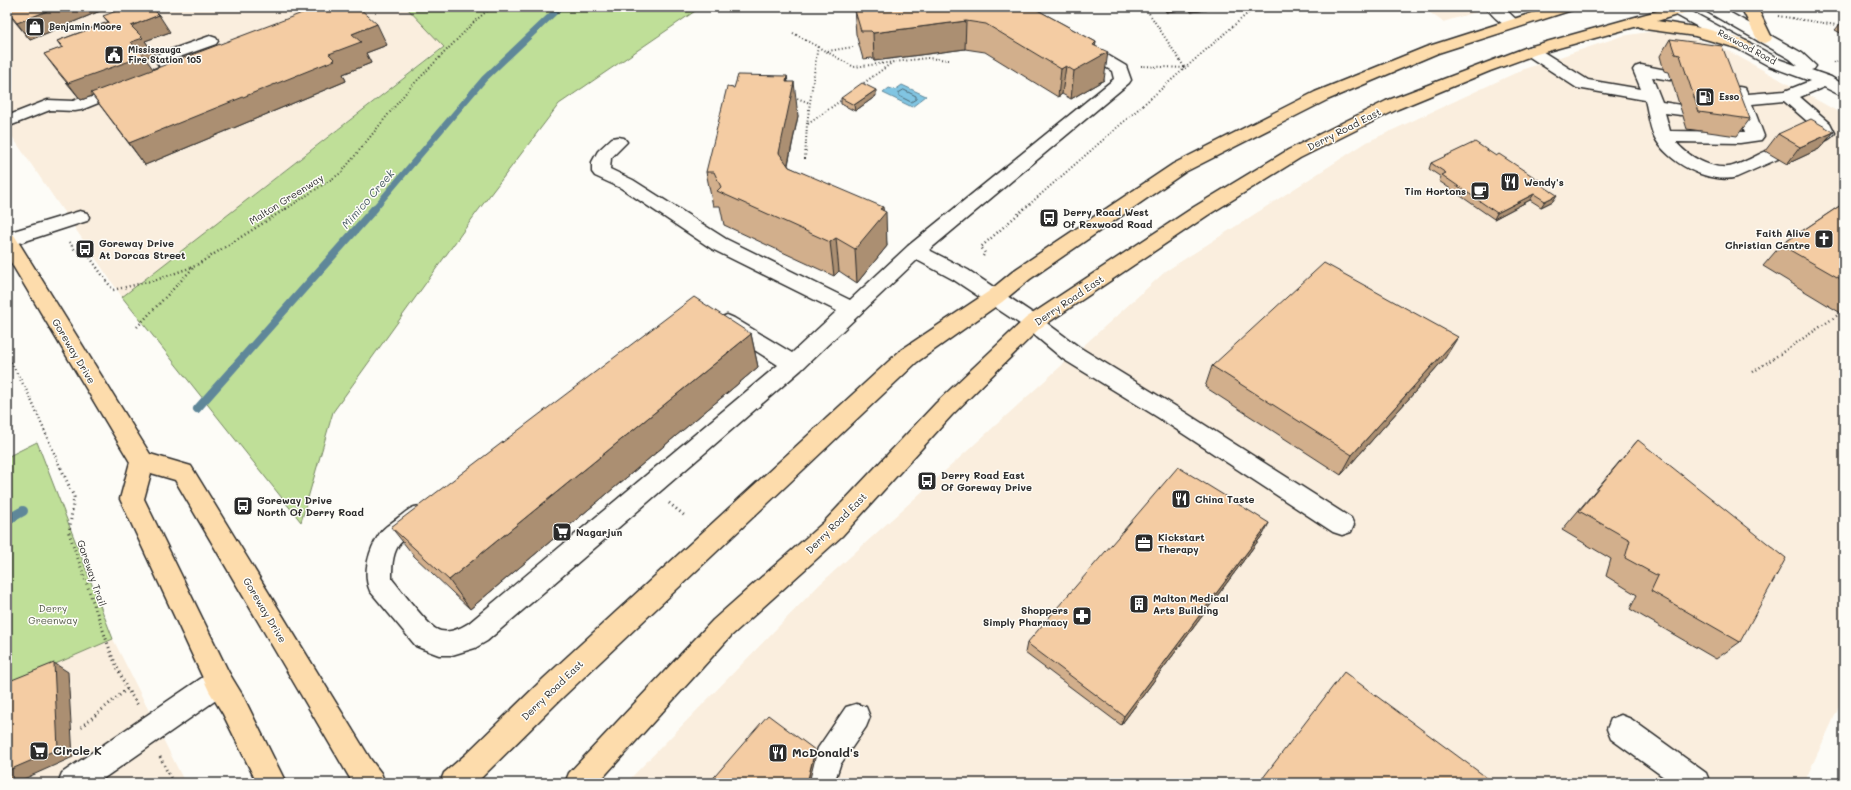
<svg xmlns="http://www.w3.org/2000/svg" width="1851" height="790" font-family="Mali,sans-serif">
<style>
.built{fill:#faeede}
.green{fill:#bfdf98;stroke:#758562}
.water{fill:#81c5e2;stroke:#5f8799}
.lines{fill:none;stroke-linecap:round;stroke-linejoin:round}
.shore{stroke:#4d6974;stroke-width:1}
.stream-far2{stroke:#5f8799;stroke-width:6}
.stream-far1{stroke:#5f8799;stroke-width:8}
.stream{stroke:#5f8799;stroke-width:10}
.minor-casing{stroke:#2b2b2b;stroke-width:3}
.major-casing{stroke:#2b2b2b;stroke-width:3}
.path-far2{stroke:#2b2b2b;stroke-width:2;stroke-dasharray:1 2.5;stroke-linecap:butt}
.path-far1{stroke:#2b2b2b;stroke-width:2.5;stroke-dasharray:1 3;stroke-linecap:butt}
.path{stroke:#2b2b2b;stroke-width:3;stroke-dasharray:1 3.5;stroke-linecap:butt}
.minor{fill:#fdfcf7;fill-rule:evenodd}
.major{fill:#fddcac;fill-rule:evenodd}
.wall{fill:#d2af8c;stroke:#2b2b2b}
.shaded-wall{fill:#ab8f72;stroke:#2b2b2b}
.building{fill:#f4cca3;stroke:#2b2b2b}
.labels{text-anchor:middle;stroke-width:3;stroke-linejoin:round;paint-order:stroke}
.far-poi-label{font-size:9px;font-weight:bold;fill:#2b2b2b;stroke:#fdfcf7;text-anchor:start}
.far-street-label{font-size:9px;fill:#2b2b2b;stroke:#fdfcf7}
.street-label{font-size:10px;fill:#2b2b2b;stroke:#fdfcf7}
.poi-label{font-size:10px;font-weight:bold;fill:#2b2b2b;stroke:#fdfcf7;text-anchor:start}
.park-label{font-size:10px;fill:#505846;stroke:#fdfcf7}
.water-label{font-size:11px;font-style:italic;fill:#455962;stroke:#fdfcf7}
.near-poi-label{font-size:12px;font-weight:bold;fill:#2b2b2b;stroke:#fdfcf7;text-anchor:start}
</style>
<rect width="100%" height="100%" fill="#fdfcf7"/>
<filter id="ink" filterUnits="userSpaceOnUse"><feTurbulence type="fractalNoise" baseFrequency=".025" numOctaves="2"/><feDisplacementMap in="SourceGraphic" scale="8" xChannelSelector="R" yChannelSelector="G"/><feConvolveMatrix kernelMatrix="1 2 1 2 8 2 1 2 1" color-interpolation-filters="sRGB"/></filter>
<g filter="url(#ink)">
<path class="built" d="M7 7H406L444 46 122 297 7 129Z
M1422 7H1492L1443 22Z
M1654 31 1688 37 1723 48 1844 115V696L1804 783H626L819 585 1166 271 1367 142 1524 69 1622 36Z
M113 639 185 783H7V685Z"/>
<path class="green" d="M406 7H701L559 104 477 212 333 412 301 522 122 297 444 47Z
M37 442 113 639 7 685V457Z"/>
<path class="water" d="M902 85 926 96 912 107 883 93 889 88 895 90Z"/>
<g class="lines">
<path class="shore" d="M904 90 916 96V99L911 102 899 96V93Z"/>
<path class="stream-far2" d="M374 209 484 79 560 7"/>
<path class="stream-far1" d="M197 409 375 208"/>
<path class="stream" d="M7 520 23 511"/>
<g class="minor-casing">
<path id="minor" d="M1486 7H1503L1521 24 1518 27C1506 30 1493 17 1486 7Z
M1664 7H1683L1781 60 1798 66 1790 59 1704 10 1701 7H1720L1802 53 1816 66 1814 69 1811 70 1831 77 1844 85V97L1824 87 1800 97 1830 123 1835 133C1829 142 1811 147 1801 145L1798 141 1801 137 1817 131 1816 129 1784 101 1752 104 1764 136 1761 140 1740 143 1676 142C1687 156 1711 169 1728 167 1740 166 1759 153 1772 149L1778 151 1781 155 1778 159 1737 177C1709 185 1666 162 1654 136 1649 125 1648 111 1645 100L1577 88 1525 54 1523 51 1525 48 1531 46 1537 48 1588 80 1641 89 1633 70 1635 67 1641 65 1676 72 1678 75 1676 78 1670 80 1652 77 1662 102 1687 106 1690 110 1687 114 1681 115 1665 113 1670 131 1745 132 1735 104 1722 102 1720 98 1722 94 1731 93 1733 88 1739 87 1745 88 1748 94 1785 91 1810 81 1769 66 1667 10Z
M210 36 216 38 218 41 216 44 171 60 177 69 175 72 81 110 75 111 50 110 7 127V116L48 100 73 101 160 67 154 58 156 55Z
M1081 41 1087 43 1126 66 1131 80 1129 83 929 250 968 270 1040 318 1079 347 1175 406 1351 518 1354 525 1351 532 1342 535 1333 532 1159 418 1063 359 1026 328 954 280 917 260 801 370 487 641 475 648 452 655H439L423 649 416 646 370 591C362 573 369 549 380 533 384 527 393 522 399 517 410 509 414 503 429 508L432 515C425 530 407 534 398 546 392 556 392 568 392 579 400 589 428 625 436 629 446 635 460 629 469 623L778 365 720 328 717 323 720 318 727 315 734 318 792 353 837 311 712 249 621 188 595 176 592 172V162L598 151 612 138 618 137 624 138 627 142 611 158 610 169 633 180 726 239 850 300 908 246 1114 79 1112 71 1075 49 1073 46 1075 43Z
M80 211 87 213 89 217 87 221 7 247V233Z
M219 669 229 673 233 682 229 691 97 783H58L62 773 209 673Z
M856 704 866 707 870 717 866 727 840 765 834 783H806L818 748 846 707Z
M1621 715 1631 719 1706 773 1710 783H1672L1611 739 1607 729 1611 719Z"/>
</g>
<g class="major-casing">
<path id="major" d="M1551 7H1575L1572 10 1438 53 1327 100 1185 172 1030 279 1002 302 917 362 564 696 476 783H440L444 773 465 755 544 678 901 350 988 292 1016 269 1173 164 1315 92 1426 47Z
M1671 7H1696L1693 10 1657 21 1707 29 1749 42 1751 45 1749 48 1743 50 1695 36 1645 29 1638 26 1537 54 1490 71 1398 109 1300 158 1208 215 1040 328 952 415 842 536 731 636 598 783H565L569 773 713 620 824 522 936 403 1026 318 1194 207 1288 150 1386 101 1525 48Z
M1741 7H1757L1772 38 1770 41 1764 43 1758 41Z
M7 233 14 235 150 454 191 466 371 760 381 773 385 783H353L351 780 175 480 151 473 144 499 229 673 243 696 286 783H257L223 714 209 691 120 499 130 462 7 256Z"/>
</g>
<path class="path-far2" d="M1778 16 1836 25
M793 33 854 67 927 58 949 60
M828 51 853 47
M1833 63 1844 59
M1141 66 1185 68 1145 7
M861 85 893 62
M794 97 810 103
M808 124 843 99
M805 159 807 124 818 45
M286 209 341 173 408 90 476 20 492 7
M1024 209 1255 7"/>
<path class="path-far1" d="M69 242 75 250 86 252 113 290 156 280 195 266 287 208
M983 256 985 253 981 247 1025 208
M137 327 194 267
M7 355 29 395 61 469
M1753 372 1841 313"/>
<path class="path" d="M61 468 74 497 69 533 112 656 127 689 138 705
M669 503 685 516
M81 727 127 689
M160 757 173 783"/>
<use href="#minor" class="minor"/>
<use href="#major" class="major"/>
</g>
<path class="wall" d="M7 7H98L100 11 30 40 7 12Z
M854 7H1032L1096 42 1095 46 1104 80 1071 99 1062 94 1058 97 985 52 965 49 874 61 872 58 863 59 856 34Z
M1162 7H1207V10L1191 12 1189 9 1166 12Z
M330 10 387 45 366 53 371 63 343 74 346 81 145 165 93 96 81 100 57 71 44 54 62 48 57 41 108 22 103 16 170 32 145 41 154 54 145 58 153 70Z
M1844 23V35L1835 30 1840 24Z
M1670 39 1750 119 1737 136 1687 129 1669 72 1664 71 1660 56Z
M787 76 788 82 798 116 788 165 789 167 884 211 887 246 857 283 839 271 834 276 724 225 720 206H713L706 172Z
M876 96 855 111 841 104V98Z
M1834 132 1819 149 1787 164 1765 151 1778 134Z
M1496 156 1540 181 1538 183 1553 201 1541 207 1530 200 1494 219 1439 181 1441 177 1429 169 1431 163Z
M1844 203V315L1763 266 1781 245Z
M751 334 758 367 470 609 414 556 391 527Z
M1445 358 1341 475 1205 387 1212 366Z
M1638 440 1740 642 1716 659 1630 609 1637 595 1606 576 1611 559 1562 530 1620 461Z
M1264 533 1121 725 1025 653 1027 643Z"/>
<path class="shaded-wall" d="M57 7H98L100 11 30 40 17 23Z
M1167 7H1190L1189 9 1166 12Z
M1192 7H1207V10L1191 12Z
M159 15 170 32 145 41 154 54 145 58 156 73 81 100 68 83 131 42V26Z
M966 21 965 49 874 61 873 33Z
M377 24 387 45 366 53 371 63 343 74 346 81 145 165 129 143 329 54 352 34Z
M1096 42 1093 60 1108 52 1104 80 1071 99 1074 71 1093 45Z
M1066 66 1062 94 1058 97 1061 69Z
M787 76 790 99 794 82 798 116 783 187 779 153 786 82Z
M876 90V96L855 111 854 105Z
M1834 132 1819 149 1787 164 1800 147Z
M1534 194 1530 200 1494 219 1497 213Z
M1557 195 1553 201 1541 207 1545 201Z
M883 207 884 214 886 212 887 246 857 283 855 249 880 209Z
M836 238 839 271 834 276 830 242Z
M751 334 758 367 470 609 449 580Z
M1458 337 1445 358 1341 475 1352 455Z
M1269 523 1264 533 1121 725 1124 716Z
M54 663 68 672 73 757 15 783H7V771Z
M815 750 816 754 809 783H807Z"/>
<path class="building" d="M7 7H57L17 23 7 10Z
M127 7H151L159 15 131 26 143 38 131 42 144 56 68 83 44 54 63 47 57 41 109 22 103 16Z
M318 7H327L330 10 339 7H358L377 24 352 34 361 42 329 54 335 60 129 143 91 93Z
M854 7H1032L1096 42 1093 45 1108 52 1074 71 1066 66 1061 69 986 24 966 21 873 33 871 31H861Z
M1844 23V26L1840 24Z
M1670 39 1722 46 1750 119 1699 112 1680 55 1675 54Z
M738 75 787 76 786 82H794L779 153 789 167 883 207 880 209 886 212 855 249 836 238 830 242 717 191 721 187 714 172H706L727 87 734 88Z
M862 83 876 90 854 105 841 98Z
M1811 119 1834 132 1800 147 1778 134Z
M1475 142 1496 156 1499 154 1540 181 1537 182 1557 195 1545 201 1534 194 1497 213 1442 175 1446 173 1431 163Z
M1844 203V281L1781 245Z
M1324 263 1458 337 1352 455 1212 366Z
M694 297 751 334 449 580 391 527Z
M1638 440 1786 558 1740 642 1651 591 1658 576 1625 558 1630 540 1579 511Z
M1178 467 1269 523 1124 716 1027 643Z
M54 663 58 749 7 771V682Z
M1344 672 1494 783H1259Z
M768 715 815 750 807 783H709Z"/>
</g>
<defs>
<g id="shop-square" transform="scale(1)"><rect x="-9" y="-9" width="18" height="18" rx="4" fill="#2b2b2b" stroke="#fdfcf7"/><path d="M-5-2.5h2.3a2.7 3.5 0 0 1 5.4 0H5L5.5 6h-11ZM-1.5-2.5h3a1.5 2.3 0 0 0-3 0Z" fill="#fff"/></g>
<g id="civic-square" transform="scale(1)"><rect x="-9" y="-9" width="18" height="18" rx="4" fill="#2b2b2b" stroke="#fdfcf7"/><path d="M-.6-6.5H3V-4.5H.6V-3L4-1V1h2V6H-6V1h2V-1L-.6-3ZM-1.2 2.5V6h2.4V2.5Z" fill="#fff"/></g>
<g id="fuel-square" transform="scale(1)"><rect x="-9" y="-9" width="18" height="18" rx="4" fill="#2b2b2b" stroke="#fdfcf7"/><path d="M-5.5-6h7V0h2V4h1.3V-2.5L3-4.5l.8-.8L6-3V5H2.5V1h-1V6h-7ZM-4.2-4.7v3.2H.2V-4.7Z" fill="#fff"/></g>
<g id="restaurant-square" transform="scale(1)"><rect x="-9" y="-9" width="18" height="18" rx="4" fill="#2b2b2b" stroke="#fdfcf7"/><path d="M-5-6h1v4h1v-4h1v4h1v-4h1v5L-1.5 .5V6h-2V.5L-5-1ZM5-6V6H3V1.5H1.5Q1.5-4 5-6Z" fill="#fff"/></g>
<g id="cafe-square" transform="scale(1)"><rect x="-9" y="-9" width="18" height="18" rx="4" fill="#2b2b2b" stroke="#fdfcf7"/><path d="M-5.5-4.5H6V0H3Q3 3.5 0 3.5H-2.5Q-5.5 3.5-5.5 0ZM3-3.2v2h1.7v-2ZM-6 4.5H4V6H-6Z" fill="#fff"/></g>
<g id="bus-square" transform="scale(1)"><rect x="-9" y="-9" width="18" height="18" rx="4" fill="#2b2b2b" stroke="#fdfcf7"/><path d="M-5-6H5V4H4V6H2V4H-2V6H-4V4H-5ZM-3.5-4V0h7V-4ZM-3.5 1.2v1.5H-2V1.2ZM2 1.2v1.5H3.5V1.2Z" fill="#fff"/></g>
<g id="church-square" transform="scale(1)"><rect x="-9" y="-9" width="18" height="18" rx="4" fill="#2b2b2b" stroke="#fdfcf7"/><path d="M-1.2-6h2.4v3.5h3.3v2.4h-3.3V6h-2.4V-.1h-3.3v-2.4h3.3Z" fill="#fff"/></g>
<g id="supermarket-square" transform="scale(1)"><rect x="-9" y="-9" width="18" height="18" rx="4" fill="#2b2b2b" stroke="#fdfcf7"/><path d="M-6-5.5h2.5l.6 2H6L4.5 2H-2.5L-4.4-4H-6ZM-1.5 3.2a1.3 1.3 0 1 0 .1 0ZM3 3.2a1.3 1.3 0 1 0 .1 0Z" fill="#fff"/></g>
<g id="office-square" transform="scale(1)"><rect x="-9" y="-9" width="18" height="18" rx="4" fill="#2b2b2b" stroke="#fdfcf7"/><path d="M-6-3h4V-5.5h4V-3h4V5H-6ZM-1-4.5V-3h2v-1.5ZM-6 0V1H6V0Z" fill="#fff"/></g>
<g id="building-square" transform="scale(1)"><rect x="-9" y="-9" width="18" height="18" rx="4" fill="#2b2b2b" stroke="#fdfcf7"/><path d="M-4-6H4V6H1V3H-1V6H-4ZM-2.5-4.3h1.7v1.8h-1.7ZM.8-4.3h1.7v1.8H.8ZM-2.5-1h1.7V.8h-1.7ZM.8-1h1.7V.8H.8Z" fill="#fff"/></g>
<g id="pharmacy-square" transform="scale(1)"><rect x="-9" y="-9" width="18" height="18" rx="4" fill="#2b2b2b" stroke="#fdfcf7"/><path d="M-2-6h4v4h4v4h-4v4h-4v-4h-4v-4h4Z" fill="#fff"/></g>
</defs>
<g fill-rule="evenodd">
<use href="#shop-square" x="35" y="27"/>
<use href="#civic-square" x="114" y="55"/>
<use href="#fuel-square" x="1705" y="97"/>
<use href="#restaurant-square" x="1510" y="182"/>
<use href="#cafe-square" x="1480" y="191"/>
<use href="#bus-square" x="1049" y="218"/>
<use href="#church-square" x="1824" y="239"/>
<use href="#bus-square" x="85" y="249"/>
<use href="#bus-square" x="927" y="481"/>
<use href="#restaurant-square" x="1181" y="499"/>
<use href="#bus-square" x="243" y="506"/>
<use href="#supermarket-square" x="562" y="532"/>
<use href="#office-square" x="1144" y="543"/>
<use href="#building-square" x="1139" y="604"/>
<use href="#pharmacy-square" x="1082" y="616"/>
<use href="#supermarket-square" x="39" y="751"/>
<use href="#restaurant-square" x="778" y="753"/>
</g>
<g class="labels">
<g class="far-poi-label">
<text x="49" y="30">Benjamin Moore</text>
<text x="128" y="53">Mississauga<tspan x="128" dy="10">Fire Station 105</tspan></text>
<text x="1719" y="100">Esso</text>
</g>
<g class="far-street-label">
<text transform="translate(1747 47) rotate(28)" y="3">Rexwood Road</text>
</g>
<g class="street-label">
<text transform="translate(1344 129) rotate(-27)" y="4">Derry Road East</text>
<text transform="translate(286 199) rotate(-32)" y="4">Malton Greenway</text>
<text transform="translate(1069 300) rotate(-34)" y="4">Derry Road East</text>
<text transform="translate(74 351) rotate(59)" y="4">Goreway Drive</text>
<text transform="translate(836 523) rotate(-45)" y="4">Derry Road East</text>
<text transform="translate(92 573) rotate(71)" y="4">Goreway Trail</text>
<text transform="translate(265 610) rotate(59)" y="4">Goreway Drive</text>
<text transform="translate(552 690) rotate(-44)" y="4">Derry Road East</text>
</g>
<g class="poi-label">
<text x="1524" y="186">Wendy's</text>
<text x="1466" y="195" text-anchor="end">Tim Hortons</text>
<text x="1063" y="216">Derry Road West<tspan x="1063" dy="12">Of Rexwood Road</tspan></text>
<text x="1810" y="237" text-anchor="end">Faith Alive<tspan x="1810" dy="12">Christian Centre</tspan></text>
<text x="99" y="247">Goreway Drive<tspan x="99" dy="12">At Dorcas Street</tspan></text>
<text x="941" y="479">Derry Road East<tspan x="941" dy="12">Of Goreway Drive</tspan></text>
<text x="1195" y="503">China Taste</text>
<text x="257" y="504">Goreway Drive<tspan x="257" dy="12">North Of Derry Road</tspan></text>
<text x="576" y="536">Nagarjun</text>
<text x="1158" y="541">Kickstart<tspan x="1158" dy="12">Therapy</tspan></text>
<text x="1153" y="602">Malton Medical<tspan x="1153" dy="12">Arts Building</tspan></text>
<text x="1068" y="614" text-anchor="end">Shoppers<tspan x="1068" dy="12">Simply Pharmacy</tspan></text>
</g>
<g class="park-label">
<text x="53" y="612">Derry<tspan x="53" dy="12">Greenway</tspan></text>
</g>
<g class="water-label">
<text transform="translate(368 199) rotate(-49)" y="4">Mimico Creek</text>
</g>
<g class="near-poi-label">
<text x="53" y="755">Circle K</text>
<text x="792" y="757">McDonald's</text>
</g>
</g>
<rect width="1851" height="790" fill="none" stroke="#fdfcf7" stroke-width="24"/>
<rect x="12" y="12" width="1827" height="766" fill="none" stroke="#2b2b2b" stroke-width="1.5" filter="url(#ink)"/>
</svg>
